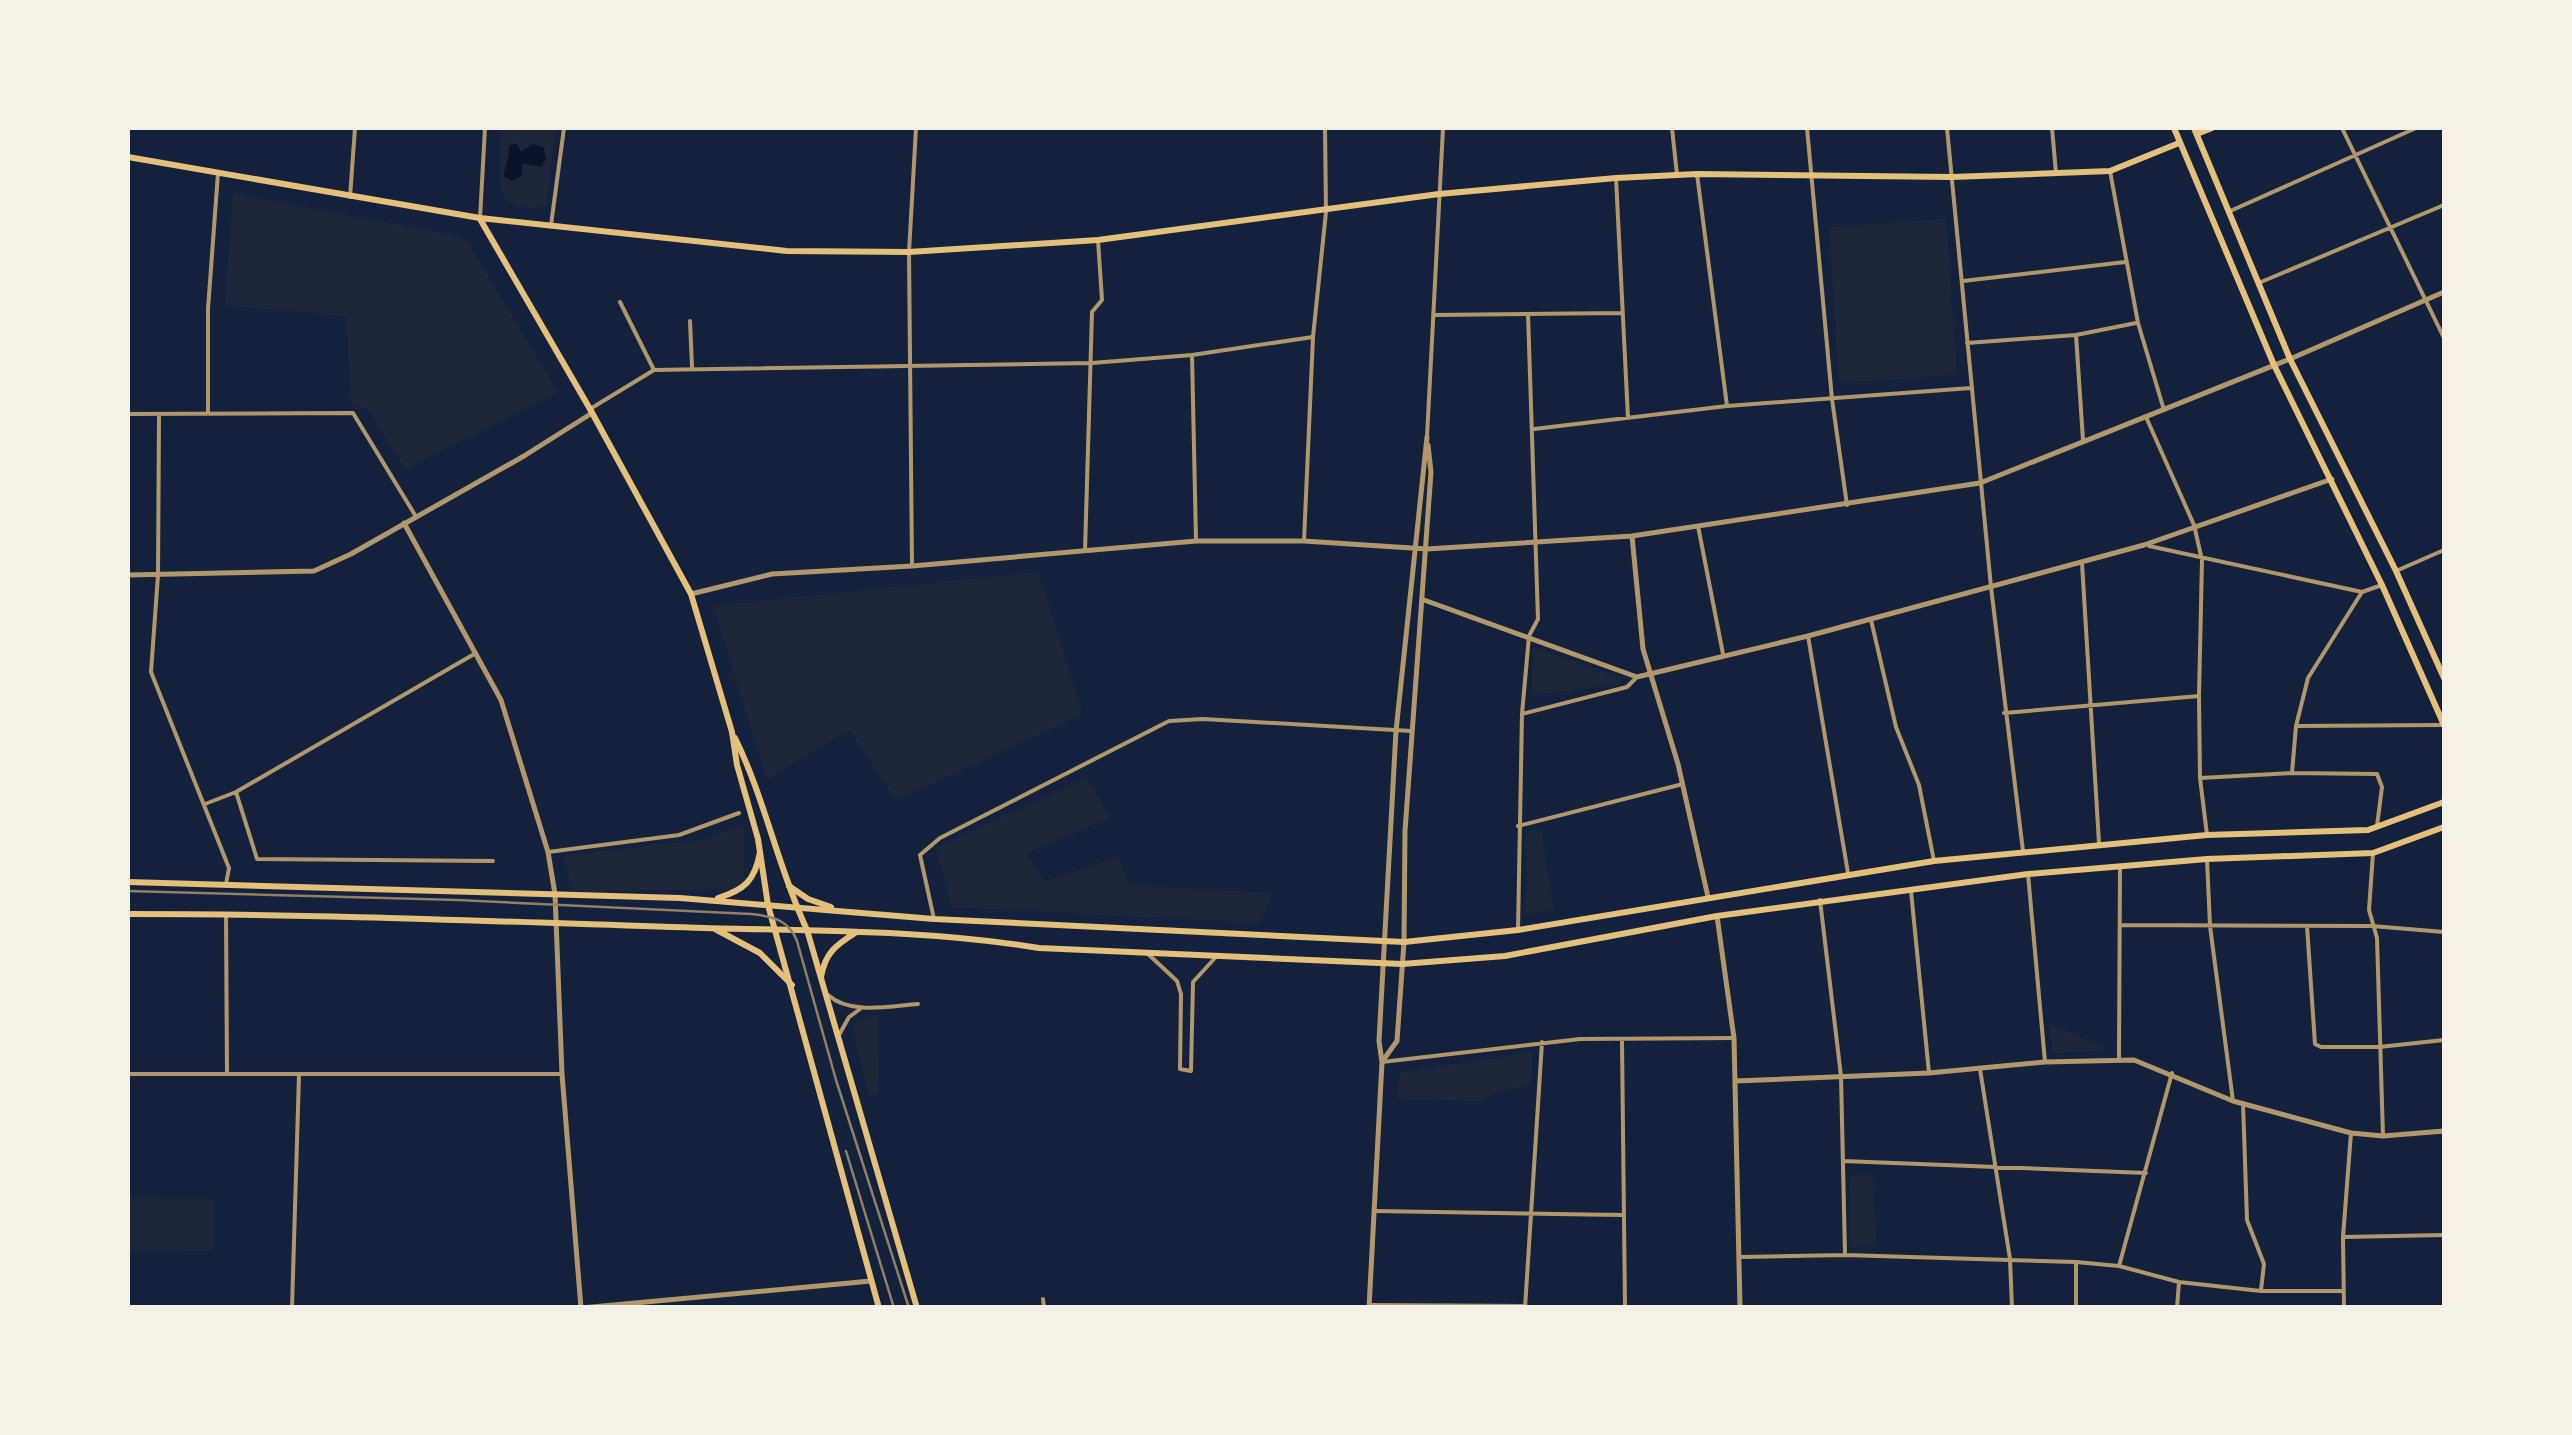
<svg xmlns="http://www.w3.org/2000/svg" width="2572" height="1435" font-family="Manrope,sans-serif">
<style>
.green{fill:#1d2539}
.water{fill:#0b132b}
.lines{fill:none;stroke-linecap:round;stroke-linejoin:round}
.minor{stroke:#b1986c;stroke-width:4}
.tertiary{stroke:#b1986c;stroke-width:5}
.secondary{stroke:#e5c07b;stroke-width:6}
.primary{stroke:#e5c07b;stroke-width:6}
.tram{stroke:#918062;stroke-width:2.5}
</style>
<rect width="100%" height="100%" fill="#14213d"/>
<path class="green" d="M501 128H556L546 206 535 208 508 203 501 191Z
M233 193 466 238 558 393 405 469 367 408 351 404 346 316 225 305Z
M1946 219 1957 375 1839 383 1829 227Z
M1038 572 1083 714 896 800 849 730 767 780 713 606Z
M1533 647 1622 678 1619 685 1531 695Z
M1087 777 1110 818 1026 854 1045 881 1117 857 1130 885 1272 893 1260 923 951 907 936 848Z
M744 824V881L737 889 573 892 563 856 706 839Z
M1541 830 1554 911 1526 914 1525 831Z
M878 1016 879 1094 869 1096 853 1029 856 1021Z
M2050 1024 2109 1050 2055 1053 2052 1051Z
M1532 1052 1531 1084 1496 1093 1484 1101 1397 1099 1399 1073Z
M1849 1175H1873L1876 1247H1851Z
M130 1198 213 1199V1251L129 1250Z"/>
<path class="water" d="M516 143 521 152 533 144 544 148 546 159 541 167 522 163V175L512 181 504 176C505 165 510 158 509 146Z"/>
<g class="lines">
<path class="minor" d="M1672 128 1677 175
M1807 128 1832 399 1847 505
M1947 128 1991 587 2023 851
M2052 128 2056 173
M2342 128 2444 338
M2110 171 2138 323 2164 410
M1697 174 1727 406
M1616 178 1628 418
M350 197 355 128
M2228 212 2416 128
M480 218 485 128
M551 225 564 128
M1963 281 2125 262
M2261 282 2444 205
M620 302 654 370
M1433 315 1623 313
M690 321 692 367
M2076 335 2083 440
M1967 343 2076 335 2136 323
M1192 355 1196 540
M590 409 654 370 1092 363 1192 355 1313 337
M208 413V309L218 173
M128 414 353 413 415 515
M159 415 158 575 151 672 229 868 226 884
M2146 417 2194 525 2202 560 2199 696 2200 778 2207 835
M1534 429 1727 406 1971 388
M1427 437 1443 128
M1698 526 1723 654
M1304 541 1313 337 1326 212 1325 128
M2149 546 2362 592 2382 585
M1085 551 1092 312 1102 300 1098 240
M2082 563 2099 843
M912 566 909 252 916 128
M2396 571 2444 550
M1871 620 1896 727 1919 785 1934 861
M1808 636 1848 873
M2004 713 2199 696
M1522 714 1627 687 1635 679
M2296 726 2441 725
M2292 773 2296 726 2308 678 2362 592
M2200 778 2292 773 2377 774 2382 787 2377 826
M236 792 257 859 493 861
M205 804 236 792 476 653
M1518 826 1683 784
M548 852 679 835 739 813
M2373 853 2369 910 2377 938 2383 1136
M2207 859 2210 926 2233 1101
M2028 874 2045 1062
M1911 891 1929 1073
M1820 900 1841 1076 1845 1254
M226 914 227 1074
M934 919 920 855 940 838 1169 721 1203 719 1411 731
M2120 925 2372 926 2444 932
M2307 926 2315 1044 2321 1047H2379L2444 1040
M1518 930 1522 714 1529 636 1538 619 1528 314
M1147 953 1177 981 1181 994 1180 1069 1191 1071 1193 982 1215 958
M828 995C850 1015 890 1006 918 1004
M839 1035 849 1017 860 1009
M1622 1041 1625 1308
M2119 1060 2120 867
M1382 1062 1580 1039 1734 1038
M1980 1069 2010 1259 2012 1308
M128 1074H562
M2243 1103 2247 1220 2264 1264 2261 1290
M1843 1161 2146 1173
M1375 1211 1623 1215
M2343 1237 2444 1235
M1740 1257 1845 1255 2076 1262 2119 1266 2179 1282 2261 1291H2341
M2119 1266 2172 1073
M1043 1299 1044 1308
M1369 1305 1525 1306
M292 1308 299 1075
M1525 1308 1542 1042
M2076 1308V1262
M2177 1308 2179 1282
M2344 1308 2343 1237 2351 1133"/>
<path class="tertiary" d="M404 523 501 700 548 852 555 894 562 1074 581 1308 871 1281
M1632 536 1643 649 1678 764 1708 897
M128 575 314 571 351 554 524 456 592 413
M691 594 772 574 912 566 1196 541H1304L1427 549 1632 536 1980 483 2290 359 2444 292
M1424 600 1637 677 1808 636 2144 545 2332 479
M1717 916 1734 1038 1740 1308
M1384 1059 1397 1041 1404 942 1405 831 1431 472 1428 445
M1735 1081 1929 1073 2045 1062 2134 1060 2233 1101 2351 1133 2383 1136 2444 1131
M1369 1308 1382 1062 1379 1041 1396 731 1427 437"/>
<path class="secondary" d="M2174 128 2274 365 2382 585 2444 725
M2194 128 2290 359 2396 571 2444 678
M2197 134 2212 128
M128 157 480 218 787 251 909 252 1098 240 1439 194 1616 178 1697 174 1952 177 2110 171 2179 143
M480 219 590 409 691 594 732 732 737 765 758 839 768 905 879 1308
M735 738C765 799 778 868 807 930L917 1308"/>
<path class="primary" d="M128 882 680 898 934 919 1404 942 1518 930 1934 861 2207 835 2368 830 2444 802
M789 886 808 899 831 907
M718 898C744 890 755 881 760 852
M128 914C320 914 513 922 705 928 817 931 929 930 1039 948L1402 964 1505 956 1717 916 2028 874 2207 859 2373 853 2444 827
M715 929 760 953 792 985
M821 977C825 953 836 945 855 933"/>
<path class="tram" d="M128 891 458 900 751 914C772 916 789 920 797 941L836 1080 909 1308
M846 1151 894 1308"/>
</g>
<rect width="2572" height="1435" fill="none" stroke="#f6f1e7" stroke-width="260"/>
</svg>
